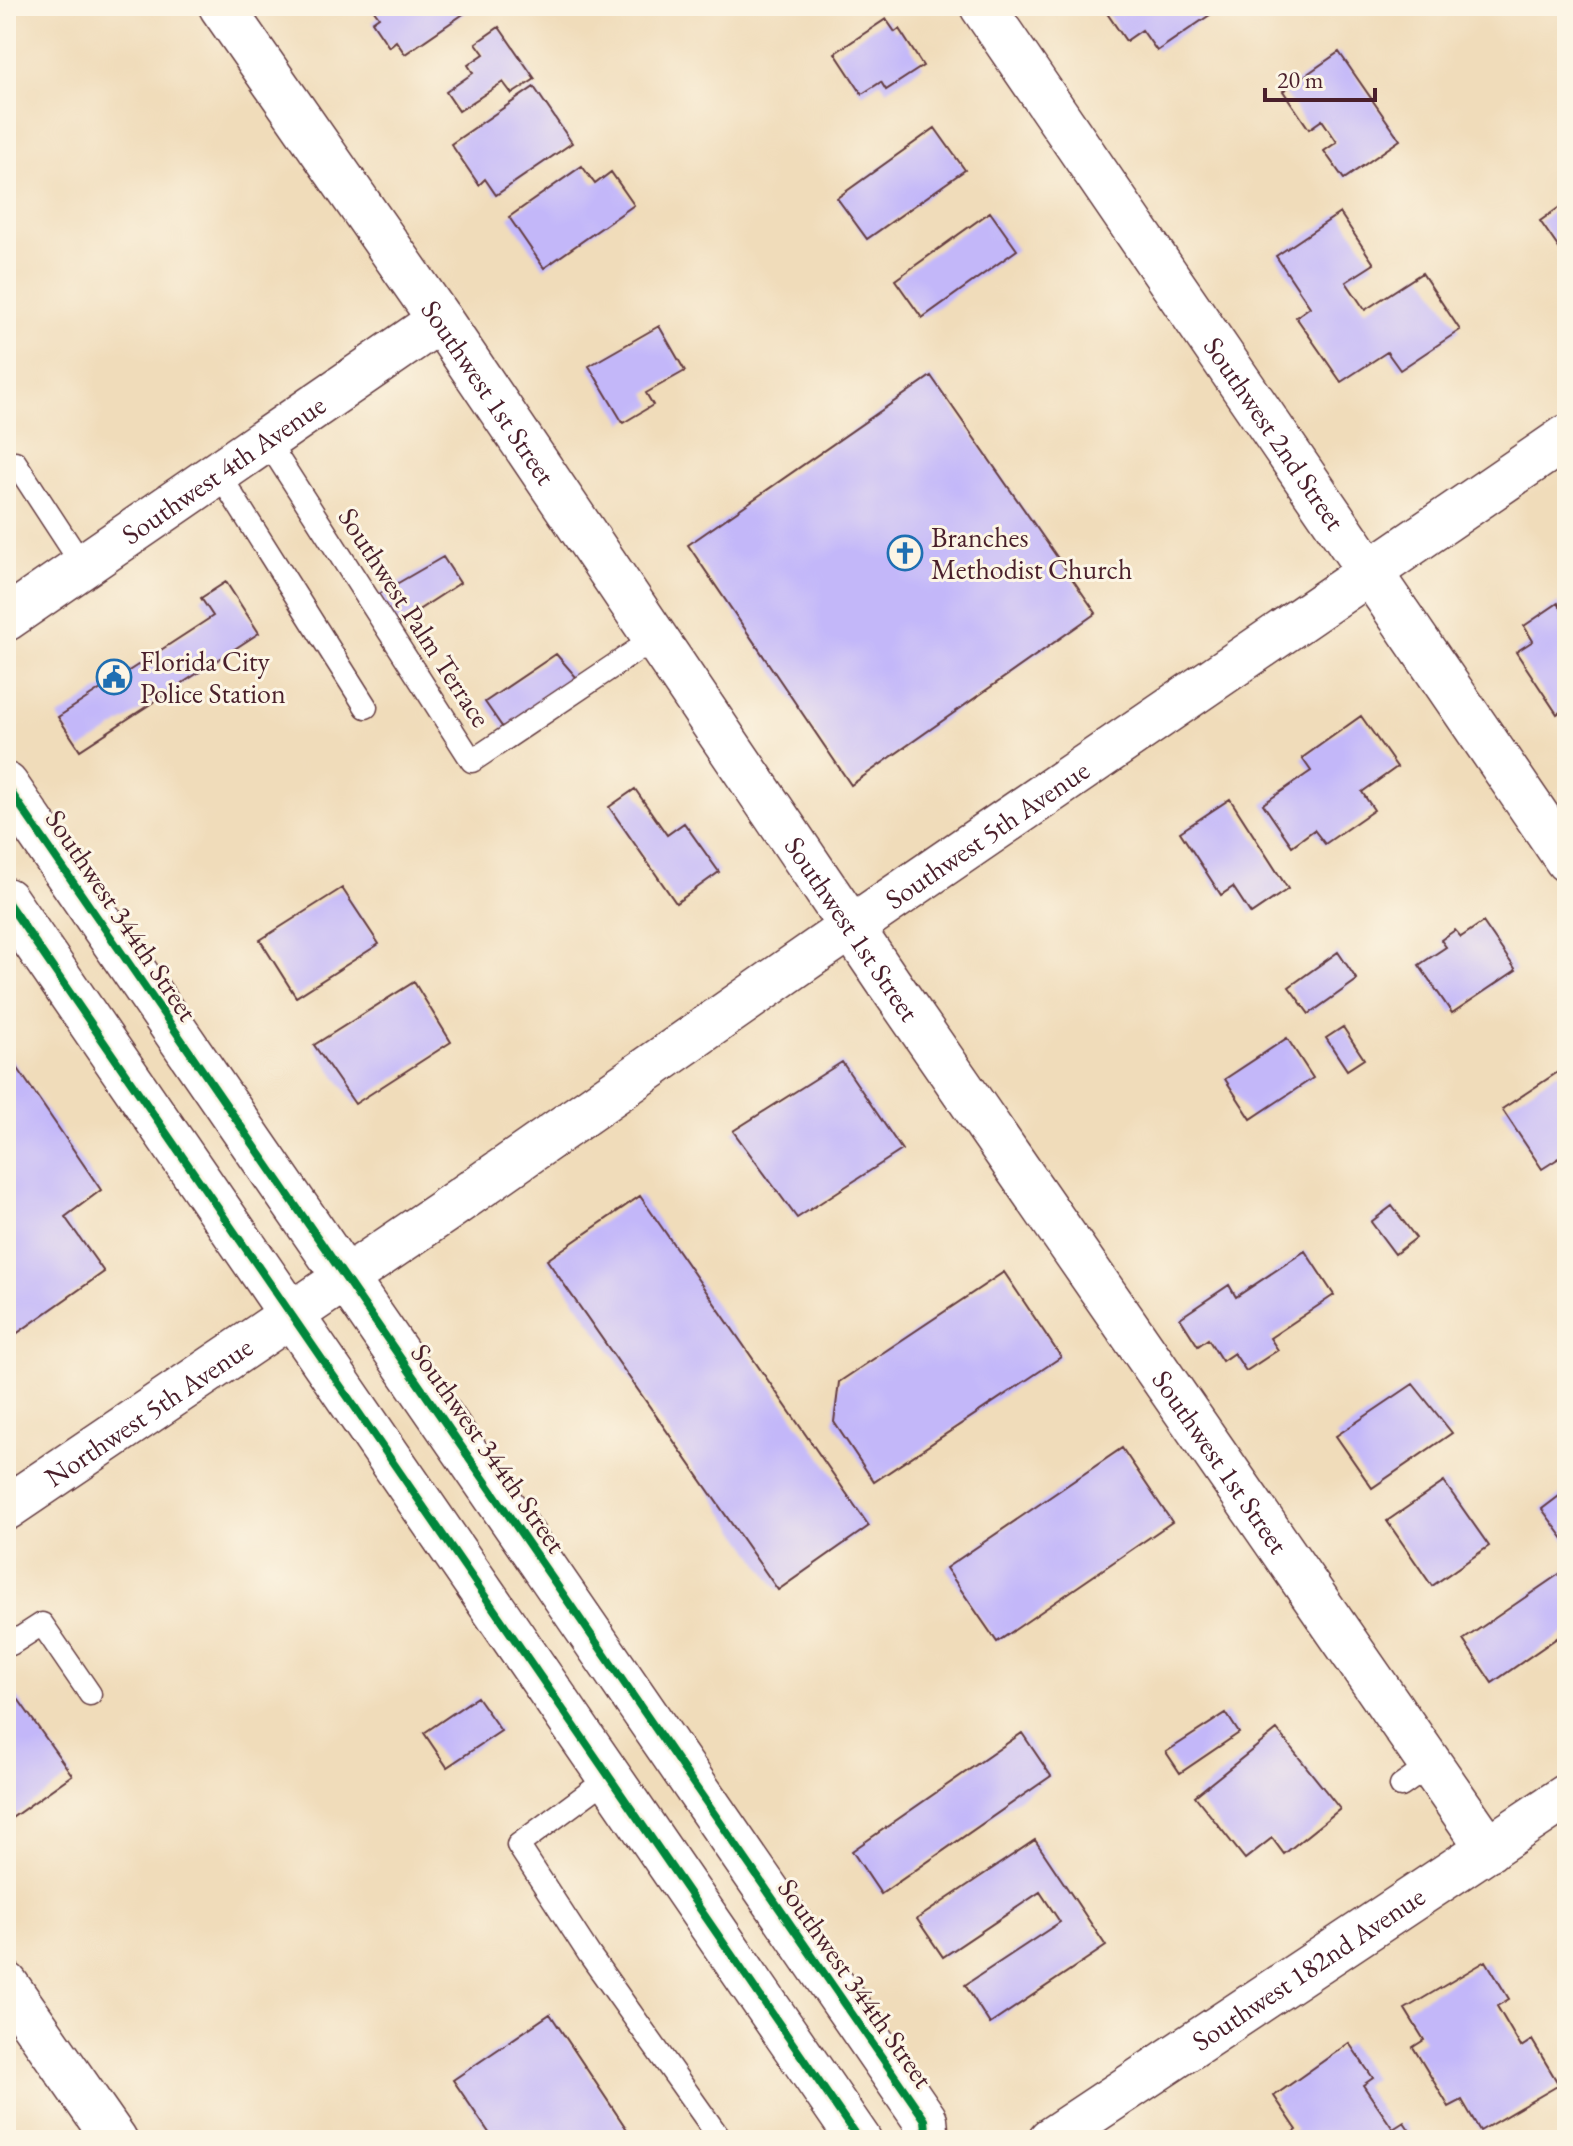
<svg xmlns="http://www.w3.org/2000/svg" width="1573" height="2146" font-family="'EB Garamond',serif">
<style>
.building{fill:#c3b7f9}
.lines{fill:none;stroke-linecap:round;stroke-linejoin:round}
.service-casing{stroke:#633b40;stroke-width:25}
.minor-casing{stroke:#633b40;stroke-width:47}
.tertiary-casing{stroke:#633b40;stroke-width:47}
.secondary-casing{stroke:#633b40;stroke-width:47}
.service{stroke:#fff;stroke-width:22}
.minor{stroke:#fff;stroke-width:44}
.tertiary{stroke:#fff;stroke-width:44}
.secondary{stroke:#fff;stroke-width:44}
.cycleway-casing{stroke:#fcf5e5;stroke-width:13}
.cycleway{stroke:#00873e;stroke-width:8}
.labels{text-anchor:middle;stroke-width:6;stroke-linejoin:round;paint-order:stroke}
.street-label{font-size:28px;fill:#4a1f2b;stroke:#fcf5e5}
.poi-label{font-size:28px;fill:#4a1f2b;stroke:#fcf5e5;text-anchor:start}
</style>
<rect width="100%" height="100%" fill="#fcf5e5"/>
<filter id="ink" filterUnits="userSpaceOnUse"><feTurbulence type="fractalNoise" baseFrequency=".0125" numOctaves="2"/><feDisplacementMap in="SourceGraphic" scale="16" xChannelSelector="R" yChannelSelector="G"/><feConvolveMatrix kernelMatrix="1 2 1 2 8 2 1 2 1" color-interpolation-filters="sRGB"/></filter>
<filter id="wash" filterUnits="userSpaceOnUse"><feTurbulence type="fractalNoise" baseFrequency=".006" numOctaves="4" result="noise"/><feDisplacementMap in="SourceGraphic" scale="32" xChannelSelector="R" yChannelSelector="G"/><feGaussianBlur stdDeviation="1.8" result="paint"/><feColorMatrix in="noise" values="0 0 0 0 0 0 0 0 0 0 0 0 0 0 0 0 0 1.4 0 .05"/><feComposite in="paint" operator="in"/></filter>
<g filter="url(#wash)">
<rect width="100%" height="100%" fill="#f0dcba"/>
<g id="blocks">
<path class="building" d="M371 6H475L405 54 396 41 389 47 372 22 379 17Z
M1102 6H1214L1217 10 1157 51 1142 30 1126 41Z
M886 19 895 32 899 29 923 66 886 90 881 82 862 94 835 53Z
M499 27 535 79 512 94 503 82 459 111 446 92 473 73 468 65 484 54 476 43Z
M1339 52 1400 140 1344 179 1324 151 1337 142 1322 120 1309 129 1283 91Z
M534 87 572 143 496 195 485 179 479 185 451 144Z
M935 128 965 170 867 239 837 198Z
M582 166 595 184 611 172 634 205 544 268 509 217Z
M1567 202V260L1540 221Z
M990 212 1017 250 922 318 895 280Z
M1340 213 1374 264 1346 282 1365 310 1422 273 1460 330 1400 370 1387 352 1341 382 1296 317 1310 307 1276 256Z
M659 326 685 371 646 393 653 405 623 423 589 366Z
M931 376 1096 613 851 785 688 545Z
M443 557 460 583 386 631 367 601Z
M226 582 259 633 80 750 58 717 213 616 201 598Z
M1558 603 1567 617V707L1557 714 1516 652 1533 641 1524 626Z
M556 654 584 686 510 738 485 702Z
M1361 716 1397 767 1362 792 1374 810 1325 844 1314 830 1292 846 1263 804 1311 771 1302 758Z
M635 789 667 835 684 823 719 872 676 903 609 807Z
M1230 799 1288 889 1251 914 1233 887 1221 895 1180 832Z
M342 888 379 944 296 997 260 940Z
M1483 922 1516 970 1452 1013 1419 965 1446 947 1441 940 1455 930 1461 937Z
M1338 952 1357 980 1309 1014 1289 987Z
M414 982 451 1042 355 1104 314 1045Z
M1343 1027 1364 1059 1347 1070 1326 1038Z
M1287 1038 1313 1078 1251 1119 1225 1079Z
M6 1051 101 1190 65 1217 104 1272 16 1334 6 1320Z
M842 1062 902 1150 797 1218 733 1131Z
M1558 1072 1567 1086V1153L1542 1169 1502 1109Z
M640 1196 869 1526 778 1590 547 1260Z
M1392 1206 1416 1238 1395 1254 1371 1222Z
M1305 1251 1334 1295 1270 1338 1278 1350 1246 1371 1234 1353 1222 1361 1208 1339 1198 1346 1180 1318 1229 1285 1236 1297Z
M1004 1272 1061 1357 874 1482 834 1422 839 1382Z
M1413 1384 1452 1433 1372 1488 1336 1436Z
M1122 1448 1172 1522 997 1642 946 1568Z
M1444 1482 1489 1546 1432 1586 1387 1521Z
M1567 1490V1543L1542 1509Z
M1565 1570 1567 1631 1492 1683 1463 1640Z
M6 1682 72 1775 6 1822Z
M477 1697 501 1731 447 1767 424 1733Z
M1226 1713 1239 1733 1180 1773 1166 1752Z
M1277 1730 1340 1809 1284 1854 1272 1838 1245 1859 1195 1796Z
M1022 1733 1051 1776 881 1894 852 1851Z
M1035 1840 1106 1946 990 2024 965 1985 1060 1922 1040 1892 943 1957 917 1919Z
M1486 1961 1509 1999 1497 2006 1521 2047 1532 2040 1559 2085 1480 2131 1462 2100 1449 2107 1413 2047 1424 2040 1405 2009Z
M550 2014 634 2140H494L453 2080Z
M1349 2043 1373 2078 1363 2085 1393 2129 1404 2122 1416 2140H1289L1287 2137 1297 2130 1274 2096Z"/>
</g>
</g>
<g filter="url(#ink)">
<use href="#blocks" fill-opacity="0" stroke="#633b40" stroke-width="2"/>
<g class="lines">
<g class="service-casing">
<path id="service" d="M267 441 472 761 655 638
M6 468 15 462 83 566
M219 474 366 707
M6 1637 11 1644 42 1624 90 1694
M610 1777 518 1845 589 1954 721 2140
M1401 1786 1431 1765"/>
</g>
<g class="minor-casing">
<g id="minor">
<path id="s1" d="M221 6 440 320 889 983 1489 1849"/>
<path id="s2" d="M982 6 1567 860"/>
<path id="s3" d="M6 619 440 320"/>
<path id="s4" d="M6 1508 443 1212 818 950 1567 437"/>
<path d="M6 1984 115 2140"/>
</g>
</g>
<g class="tertiary-casing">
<g id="tertiary">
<path id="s5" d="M1050 2140 1567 1796"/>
</g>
</g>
<g class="secondary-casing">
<path id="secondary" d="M6 785 925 2120 927 2140
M6 900 859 2140"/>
</g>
<use href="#service" class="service"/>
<use href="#minor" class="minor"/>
<use href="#tertiary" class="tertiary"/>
<use href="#secondary" class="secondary"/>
<g class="cycleway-casing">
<path id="cycleway" d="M6 785 925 2120 927 2140
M6 900 859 2140"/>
</g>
<use href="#cycleway" class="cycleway"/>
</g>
</g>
<defs>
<g id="church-ring" transform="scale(1.8)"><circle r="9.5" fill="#fcf5e5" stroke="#1f6fb2" stroke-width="1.5"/><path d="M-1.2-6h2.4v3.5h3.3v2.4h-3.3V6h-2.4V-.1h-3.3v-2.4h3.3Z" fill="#1f6fb2"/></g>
<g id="civic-ring" transform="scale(1.8)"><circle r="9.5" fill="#fcf5e5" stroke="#1f6fb2" stroke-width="1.5"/><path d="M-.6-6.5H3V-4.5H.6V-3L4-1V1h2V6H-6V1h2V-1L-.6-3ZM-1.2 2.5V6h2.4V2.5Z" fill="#1f6fb2"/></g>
</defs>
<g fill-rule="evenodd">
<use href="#church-ring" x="905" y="553"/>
<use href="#civic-ring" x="114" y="677"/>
</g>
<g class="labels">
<g class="street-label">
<text dy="10" stroke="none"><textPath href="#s1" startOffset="470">Southwest 1st Street</textPath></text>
<text dy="10" stroke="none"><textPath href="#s2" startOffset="518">Southwest 2nd Street</textPath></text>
<text dy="10" stroke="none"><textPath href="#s3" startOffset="264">Southwest 4th Avenue</textPath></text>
<text transform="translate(415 617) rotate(57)" y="10">Southwest Palm Terrace</text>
<text dy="10" stroke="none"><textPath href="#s4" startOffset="1190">Southwest 5th Avenue</textPath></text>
<text transform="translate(122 915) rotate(56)" y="10">Southwest 344th Street</text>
<text dy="10" stroke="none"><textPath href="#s1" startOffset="1118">Southwest 1st Street</textPath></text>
<text dy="10" stroke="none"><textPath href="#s4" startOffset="172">Northwest 5th Avenue</textPath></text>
<text transform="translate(489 1448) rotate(55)" y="10">Southwest 344th Street</text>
<text dy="10" stroke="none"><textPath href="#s1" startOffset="1766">Southwest 1st Street</textPath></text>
<text dy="10" stroke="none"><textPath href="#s5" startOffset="310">Southwest 182nd Avenue</textPath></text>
<text transform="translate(856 1983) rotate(55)" y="10">Southwest 344th Street</text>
</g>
<g class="poi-label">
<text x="931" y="547">Branches<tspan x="931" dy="32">Methodist Church</tspan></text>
<text x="140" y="671">Florida City<tspan x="140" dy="32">Police Station</tspan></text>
</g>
</g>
<rect width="1573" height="2146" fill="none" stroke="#fcf5e5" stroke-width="32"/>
<path d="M1265 88v12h110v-12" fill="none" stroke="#4a1f2b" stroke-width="4"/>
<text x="1277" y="88" font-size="24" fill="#4a1f2b" stroke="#fcf5e5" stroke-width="6" paint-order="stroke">20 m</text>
</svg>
